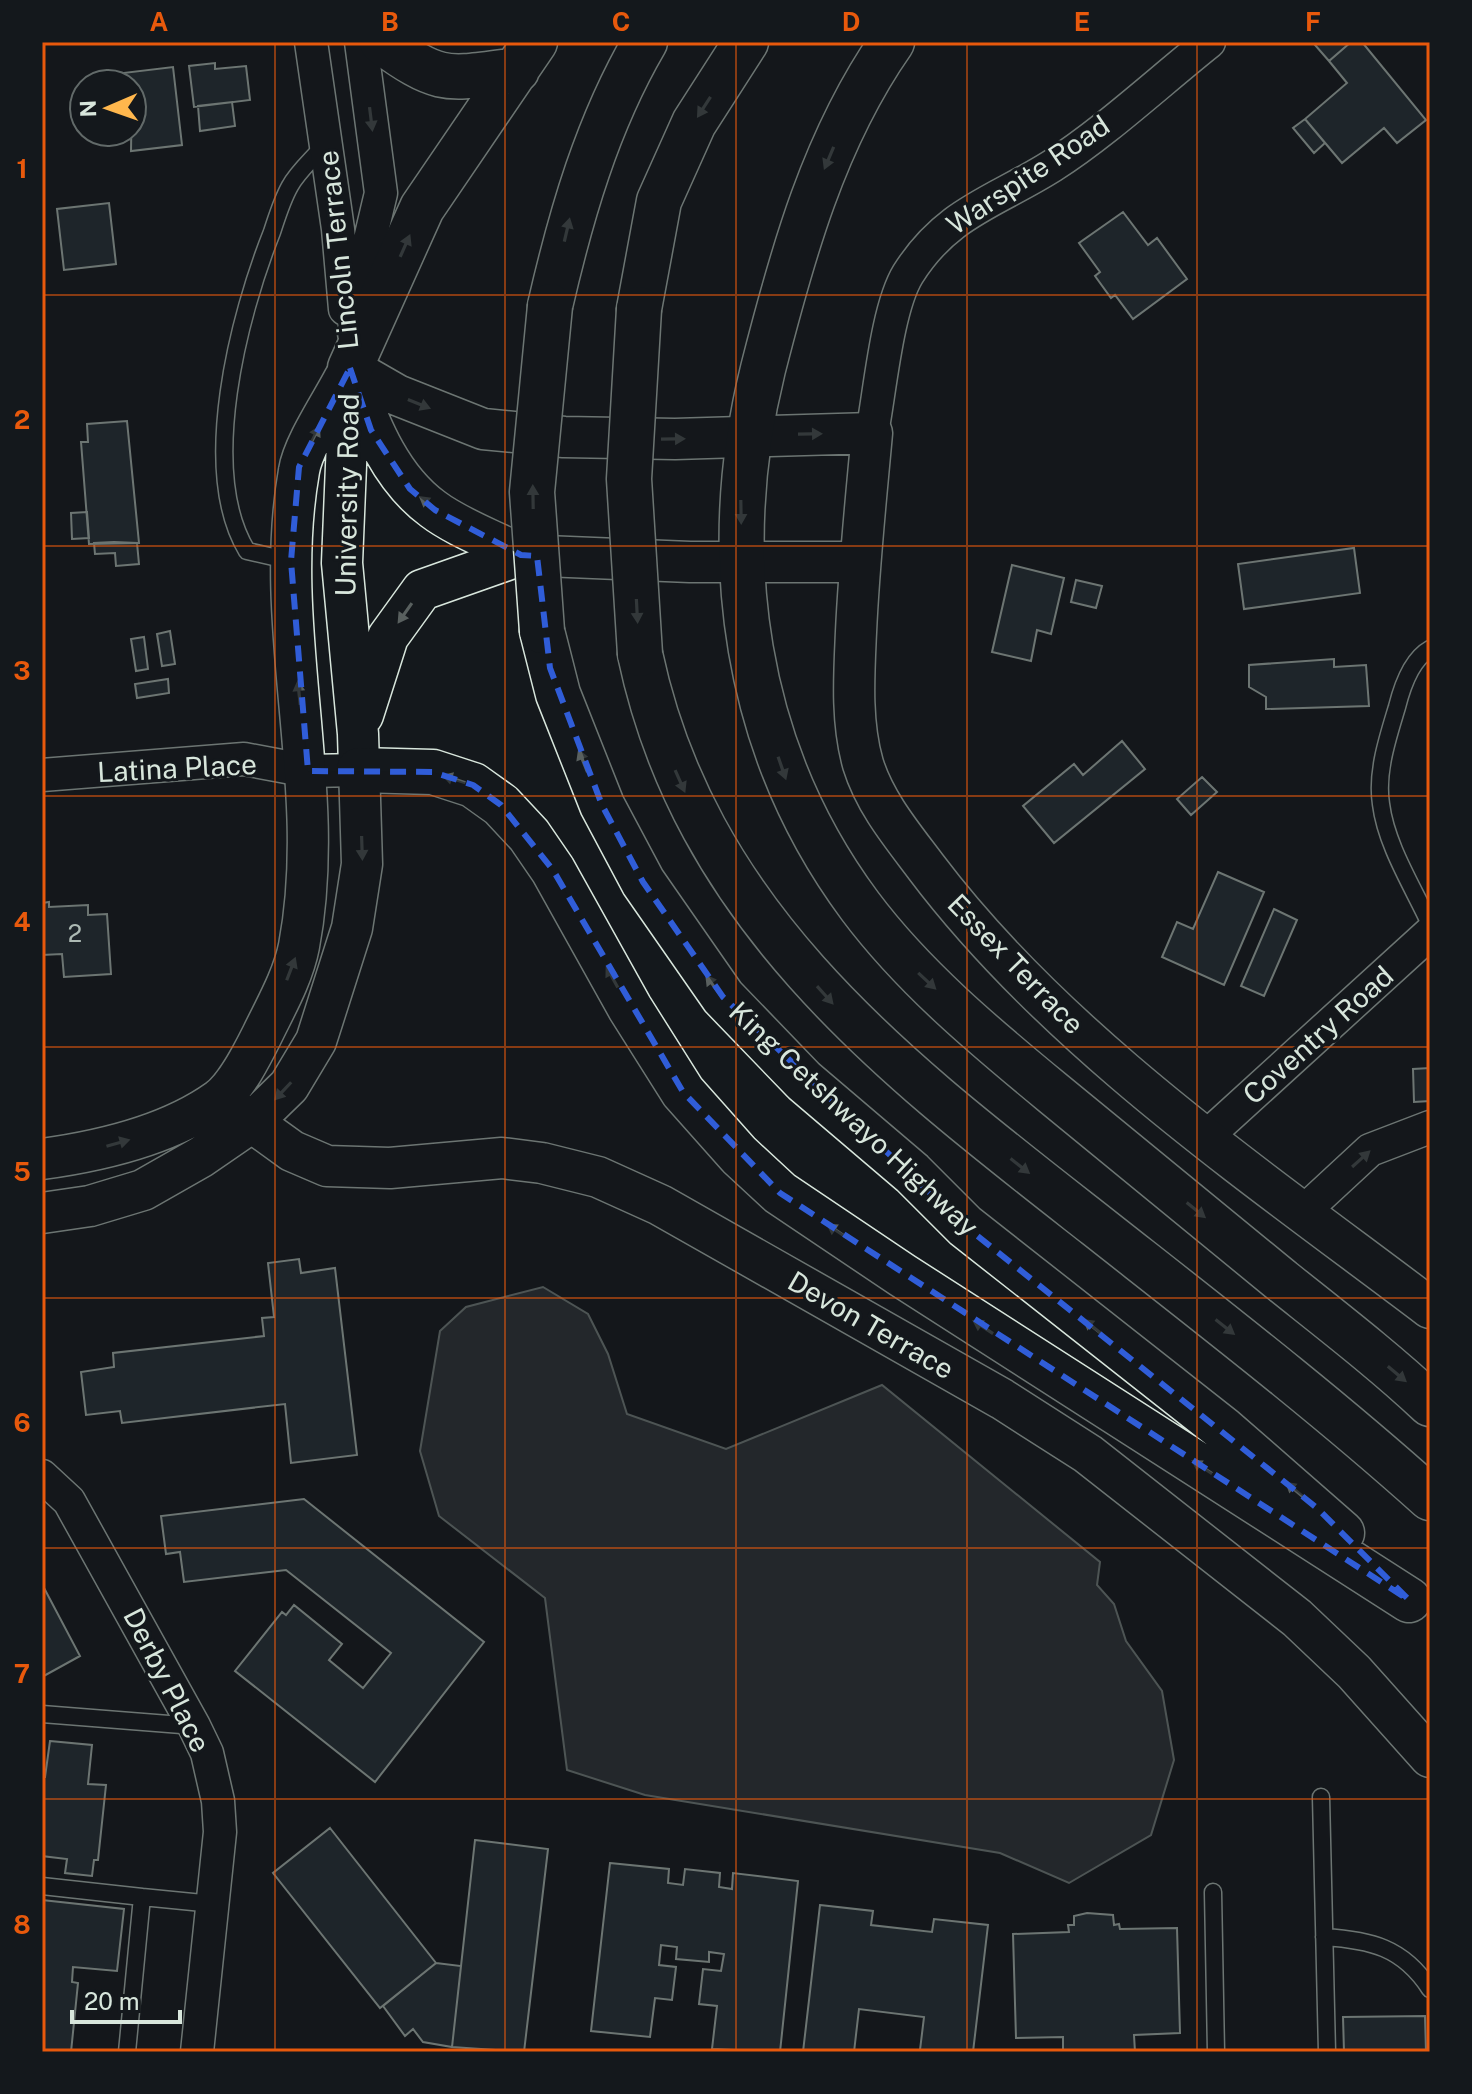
<svg xmlns="http://www.w3.org/2000/svg" width="1472" height="2094" font-family="'Public Sans',sans-serif">
<style>
.water{fill:#363b3e;stroke:#939e99;stroke-width:2}
.building{fill:#2c363c;stroke:#d8e6dc;stroke-width:2}
.lines{fill:none;stroke-linecap:round;stroke-linejoin:round}
.service-casing{stroke:#d8e6dc;stroke-width:19}
.minor-casing{stroke:#d8e6dc;stroke-width:35}
.tertiary-casing{stroke:#d8e6dc;stroke-width:43}
.motorway-casing{stroke:#d8e6dc;stroke-width:47}
.service{stroke:#14181c;stroke-width:16}
.minor{stroke:#14181c;stroke-width:32}
.tertiary{stroke:#14181c;stroke-width:40}
.motorway{stroke:#14181c;stroke-width:44}
.motorway-bridge-casing{stroke:#d8e6dc;stroke-width:47;stroke-linecap:butt}
.motorway-bridge{stroke:#14181c;stroke-width:44}
.oneway{fill:#59605f}
.marked{fill:none;stroke:#305dd8;stroke-width:6;stroke-dasharray:16 10;stroke-linejoin:round}
.grid{fill:none;stroke:#e8590c;stroke-width:2;stroke-opacity:0.55}
.labels{text-anchor:middle;stroke-width:6;stroke-linejoin:round;paint-order:stroke}
.number-label{font-size:24px;fill:#adbab4}
.street-label{font-size:28px;fill:#d8e6dc;stroke:#14181c}
.neatline{fill:none;stroke:#e8590c;stroke-width:3}
.grid-label{font-size:26px;text-anchor:middle;font-weight:bold;fill:#e8590c}
</style>
<rect width="100%" height="100%" fill="#14181c"/>
<path class="water" d="M543 1287 588 1314 608 1354 627 1414 726 1449 882 1385 1100 1562 1097 1585 1114 1604 1126 1641 1162 1691 1174 1760 1151 1835 1069 1883 1000 1853 645 1795 567 1770 545 1598 439 1516 420 1451 440 1331 466 1307Z"/>
<path class="building" d="M1320 42H1351L1329 61 1315 45Z
M1351 42H1362L1426 120 1397 143 1384 128 1342 163 1305 119 1347 83 1329 61Z
M215 63V69L246 66 250 100 194 107 189 66Z
M173 67 182 145 131 151 132 84H125L123 73Z
M232 102 235 126 200 131 198 106Z
M1305 119 1325 143 1314 153 1293 128Z
M109 203 116 264 64 270 57 209Z
M1123 212 1148 245 1157 238 1187 279 1133 319 1115 295 1111 298 1095 276 1100 272 1079 243Z
M127 421 139 543 89 544 81 442H88L87 424Z
M87 512 89 538 72 539 71 513Z
M114 542 137 543 139 564 116 566 115 553 95 554 94 543Z
M1354 548 1360 593 1244 609 1238 564Z
M1012 565 1064 578 1051 634 1037 630 1031 661 992 652Z
M1076 580 1102 586 1096 608 1071 602Z
M170 631 175 664 162 666 157 634Z
M144 637 148 669 136 671 131 639Z
M1334 659V667L1366 665 1369 706 1266 709V697L1249 687V665Z
M168 679 169 693 137 698 135 684Z
M1122 741 1145 769 1054 843 1023 806 1074 764 1083 775Z
M1202 777 1217 792 1191 815 1177 799Z
M1218 872 1264 892 1224 985 1162 957 1177 922 1193 929Z
M49 902V907L88 905V915L107 914 111 974 64 977 62 954 42 955V903Z
M1274 909 1297 920 1264 996 1241 986Z
M1430 1068V1101L1414 1102 1413 1069Z
M299 1259 301 1273 335 1268 357 1455 291 1463 285 1404 122 1423 120 1411 86 1415 81 1372 114 1367 113 1353 264 1336 262 1318 274 1317 268 1263Z
M304 1499 484 1642 375 1782 235 1671 282 1612 286 1615 294 1605 342 1644 329 1660 363 1688 391 1653 286 1570 184 1582 180 1552 166 1554 161 1516Z
M43 1586 80 1656 42 1677V1587Z
M50 1741 92 1745 88 1784 106 1785 98 1860H94L92 1876 65 1873 67 1859 42 1856V1777H45Z
M330 1828 436 1963 380 2008 273 1873Z
M475 1840 548 1849 524 2052 452 2047Z
M610 1863 669 1869 668 1883 683 1885 685 1869 720 1873 719 1887 732 1889 733 1873 798 1881 780 2052 712 2049 717 2006 699 2004 703 1969 721 1971 724 1954 709 1952V1962L676 1959 677 1947 661 1945 659 1965 676 1967 672 2000 655 1998 650 2037 591 2031Z
M42 1900 124 1909 117 1971 73 1967 72 1982 78 1983 71 2052H42Z
M820 1905 873 1911 871 1925 932 1932 934 1919 988 1925 973 2052 920 2050 924 2017 859 2009 854 2052H803Z
M1087 1913 1113 1915 1114 1925 1119 1924 1120 1929 1177 1928 1180 2033 1134 2035 1135 2052H1063V2037L1016 2038 1013 1934 1069 1932 1068 1925H1074V1916Z
M436 1963 461 1966 452 2047 423 2042 413 2029 405 2036 383 2006Z
M1425 2016 1426 2052H1344L1343 2017Z"/>
<g class="lines">
<g class="service-casing">
<path id="service" d="M291 561 247 551C198 470 239 315 272 232 277 217 282 200 290 186 298 171 314 158 325 144
M1430 649C1412 659 1402 687 1397 707 1388 737 1376 772 1381 804 1386 845 1413 887 1430 924
M42 1714 194 1726
M1321 1797 1327 2052
M42 1886 142 1897
M1213 1892 1216 2052
M1324 1937C1370 1940 1403 1947 1430 1989
M127 2052 142 1897 213 1904"/>
</g>
<g class="minor-casing">
<path id="minor" d="M311 42 338 229 345 309
M354 333 363 269 381 193 361 42
M872 433C880 391 887 308 908 274 947 212 995 202 1052 166 1104 133 1160 81 1209 42
M42 775 244 759 308 771 359 770
M1206 1137 1430 933
M1303 1212 1370 1150 1430 1127
M42 1476 69 1501 194 1726 207 1753 218 1801 220 1832 197 2052"/>
</g>
<g class="tertiary-casing">
<path id="tertiary" d="M350 368 397 395 483 429 564 437 675 439 872 433C866 499 859 565 856 632 854 676 851 722 863 764 875 803 902 835 926 867 1057 1041 1257 1177 1430 1308
M355 383C371 429 392 479 433 509 458 528 493 540 521 555
M363 715 388 637 422 590 521 555 690 562H860
M220 1099 292 1151 327 1166 390 1168 502 1158 542 1163 598 1177 660 1205 1002 1399 1088 1454 1297 1618 1354 1672 1430 1757
M42 1159C101 1151 169 1135 218 1100 236 1087 252 1055 262 1035 275 1008 293 977 299 946 329 788 271 629 299 471 303 445 331 404 344 379
M42 1213 90 1206 143 1190 201 1157 252 1122 289 1086 316 1041 352 928 362 864 358 734 342 563 350 368"/>
</g>
<g class="motorway-casing">
<path id="motorway" d="M382 42C442 85 446 79 517 70
M892 42C824 139 792 255 763 369 717 555 744 750 860 906 913 977 985 1037 1053 1093 1129 1156 1205 1218 1281 1280 1331 1320 1383 1360 1430 1404
M550 306C571 215 597 124 645 42
M639 309 659 201 694 123 746 42
M350 368 422 208 535 42
M542 631 558 694 602 805 643 882 723 997 804 1081 912 1173 965 1226 1223 1429 1342 1533
M640 654C696 919 895 1068 1097 1226 1210 1315 1323 1402 1430 1498
M359 770 433 772 473 785 501 805 529 835 553 870 630 1008 683 1092 739 1155 780 1193 902 1275 1409 1600"/>
</g>
<use href="#service" class="service"/>
<use href="#minor" class="minor"/>
<use href="#tertiary" class="tertiary"/>
<use href="#motorway" class="motorway"/>
<g class="motorway-bridge-casing">
<path id="motorway-bridge" d="M639 309 629 479 640 654
M542 631 532 492 550 306"/>
</g>
<use href="#motorway-bridge" class="motorway-bridge"/>
</g>
<defs><path id="oneway-solid" d="M-6-.8H1V-3.2L6.5 0L1 3.2V.8H-6Z" transform="scale(2)"/></defs>
<g class="oneway">
<use href="#oneway-solid" transform="translate(704 107) rotate(123)"/>
<use href="#oneway-solid" transform="translate(371 119) rotate(83)"/>
<use href="#oneway-solid" transform="translate(829 158) rotate(113)"/>
<use href="#oneway-solid" transform="translate(567 230) rotate(-77)"/>
<use href="#oneway-solid" transform="translate(405 246) rotate(-66)"/>
<use href="#oneway-solid" transform="translate(419 404) rotate(22)"/>
<use href="#oneway-solid" transform="translate(810 434) rotate(-1)"/>
<use href="#oneway-solid" transform="translate(314 437) rotate(-63)"/>
<use href="#oneway-solid" transform="translate(673 439) rotate(-1)"/>
<use href="#oneway-solid" transform="translate(533 497) rotate(-91)"/>
<use href="#oneway-solid" transform="translate(429 504) rotate(-142)"/>
<use href="#oneway-solid" transform="translate(741 512) rotate(89)"/>
<use href="#oneway-solid" transform="translate(637 611) rotate(87)"/>
<use href="#oneway-solid" transform="translate(405 613) rotate(125)"/>
<use href="#oneway-solid" transform="translate(299 693) rotate(-96)"/>
<use href="#oneway-solid" transform="translate(583 761) rotate(-112)"/>
<use href="#oneway-solid" transform="translate(782 768) rotate(71)"/>
<use href="#oneway-solid" transform="translate(454 779) rotate(-162)"/>
<use href="#oneway-solid" transform="translate(680 781) rotate(66)"/>
<use href="#oneway-solid" transform="translate(362 848) rotate(88)"/>
<use href="#oneway-solid" transform="translate(291 969) rotate(-69)"/>
<use href="#oneway-solid" transform="translate(612 977) rotate(-119)"/>
<use href="#oneway-solid" transform="translate(927 981) rotate(43)"/>
<use href="#oneway-solid" transform="translate(713 985) rotate(-127)"/>
<use href="#oneway-solid" transform="translate(825 995) rotate(48)"/>
<use href="#oneway-solid" transform="translate(283 1091) rotate(133)"/>
<use href="#oneway-solid" transform="translate(118 1143) rotate(-16)"/>
<use href="#oneway-solid" transform="translate(1361 1159) rotate(-42)"/>
<use href="#oneway-solid" transform="translate(1020 1166) rotate(38)"/>
<use href="#oneway-solid" transform="translate(1196 1210) rotate(39)"/>
<use href="#oneway-solid" transform="translate(837 1231) rotate(-146)"/>
<use href="#oneway-solid" transform="translate(983 1327) rotate(-147)"/>
<use href="#oneway-solid" transform="translate(1093 1327) rotate(-142)"/>
<use href="#oneway-solid" transform="translate(1225 1327) rotate(38)"/>
<use href="#oneway-solid" transform="translate(1397 1374) rotate(40)"/>
<use href="#oneway-solid" transform="translate(1202 1467) rotate(-147)"/>
<use href="#oneway-solid" transform="translate(1295 1490) rotate(-140)"/>
</g>
<path d="M0 0H1472V2094H0ZM350 368 371 430 410 489 435 510 521 555 537 556 550 668 602 805 643 882 723 997 965 1226 1317 1508 1409 1600 780 1193 683 1092 553 870 501 805 473 785 433 772 308 771 291 561 299 467Z" fill="#14181c" fill-opacity=".55" fill-rule="evenodd"/>
<path class="marked" d="M350 368 371 430 410 489 435 510 521 555 537 556 550 668 602 805 643 882 723 997 965 1226 1317 1508 1409 1600 780 1193 683 1092 553 870 501 805 473 785 433 772 308 771 291 561 299 467Z"/>
<path class="grid" d="M275 42V2052M505 42V2052M736 42V2052M967 42V2052M1197 42V2052M42 295H1430M42 546H1430M42 796H1430M42 1047H1430M42 1298H1430M42 1548H1430M42 1799H1430"/>
<g class="labels">
<g class="number-label">
<text x="75" y="942">2</text>
</g>
<g class="street-label">
<text transform="translate(1028 175) rotate(-34)" y="10">Warspite Road</text>
<text transform="translate(338 250) rotate(-96)" y="10">Lincoln Terrace</text>
<text transform="translate(347 495) rotate(-89)" y="10">University Road</text>
<text transform="translate(177 768) rotate(-3)" y="10">Latina Place</text>
<text transform="translate(1016 964) rotate(46)" y="10">Essex Terrace</text>
<text transform="translate(1318 1035) rotate(-42)" y="10">Coventry Road</text>
<text transform="translate(854 1119) rotate(43)" y="10">King Cetshwayo Highway</text>
<text transform="translate(871 1325) rotate(30)" y="10">Devon Terrace</text>
<text transform="translate(167 1680) rotate(63)" y="10">Derby Place</text>
</g>
</g>
<rect width="1472" height="2094" fill="none" stroke="#14181c" stroke-width="88"/>
<g transform="translate(108 108) rotate(268)"><circle r="38" fill="#14181c" stroke="#626a69" stroke-width="2"/>
<path d="M0-6L14 30L0 20L-14 30Z" fill="#ffb74d"/>
<text y="-12" font-size="22" font-weight="bold" text-anchor="middle" fill="#d8e6dc">N</text>
</g>
<path d="M72 2010v12h108v-12" fill="none" stroke="#d8e6dc" stroke-width="4"/>
<text x="84" y="2010" font-size="24" fill="#d8e6dc" stroke="#14181c" stroke-width="6" paint-order="stroke">20 m</text>
<rect x="44" y="44" width="1384" height="2006" class="neatline"/>
<g class="grid-label">
<text x="159" y="31">A</text>
<text x="390" y="31">B</text>
<text x="621" y="31">C</text>
<text x="851" y="31">D</text>
<text x="1082" y="31">E</text>
<text x="1313" y="31">F</text>
<text x="22" y="178">1</text>
<text x="22" y="429">2</text>
<text x="22" y="680">3</text>
<text x="22" y="931">4</text>
<text x="22" y="1181">5</text>
<text x="22" y="1432">6</text>
<text x="22" y="1683">7</text>
<text x="22" y="1934">8</text>
</g>
</svg>
